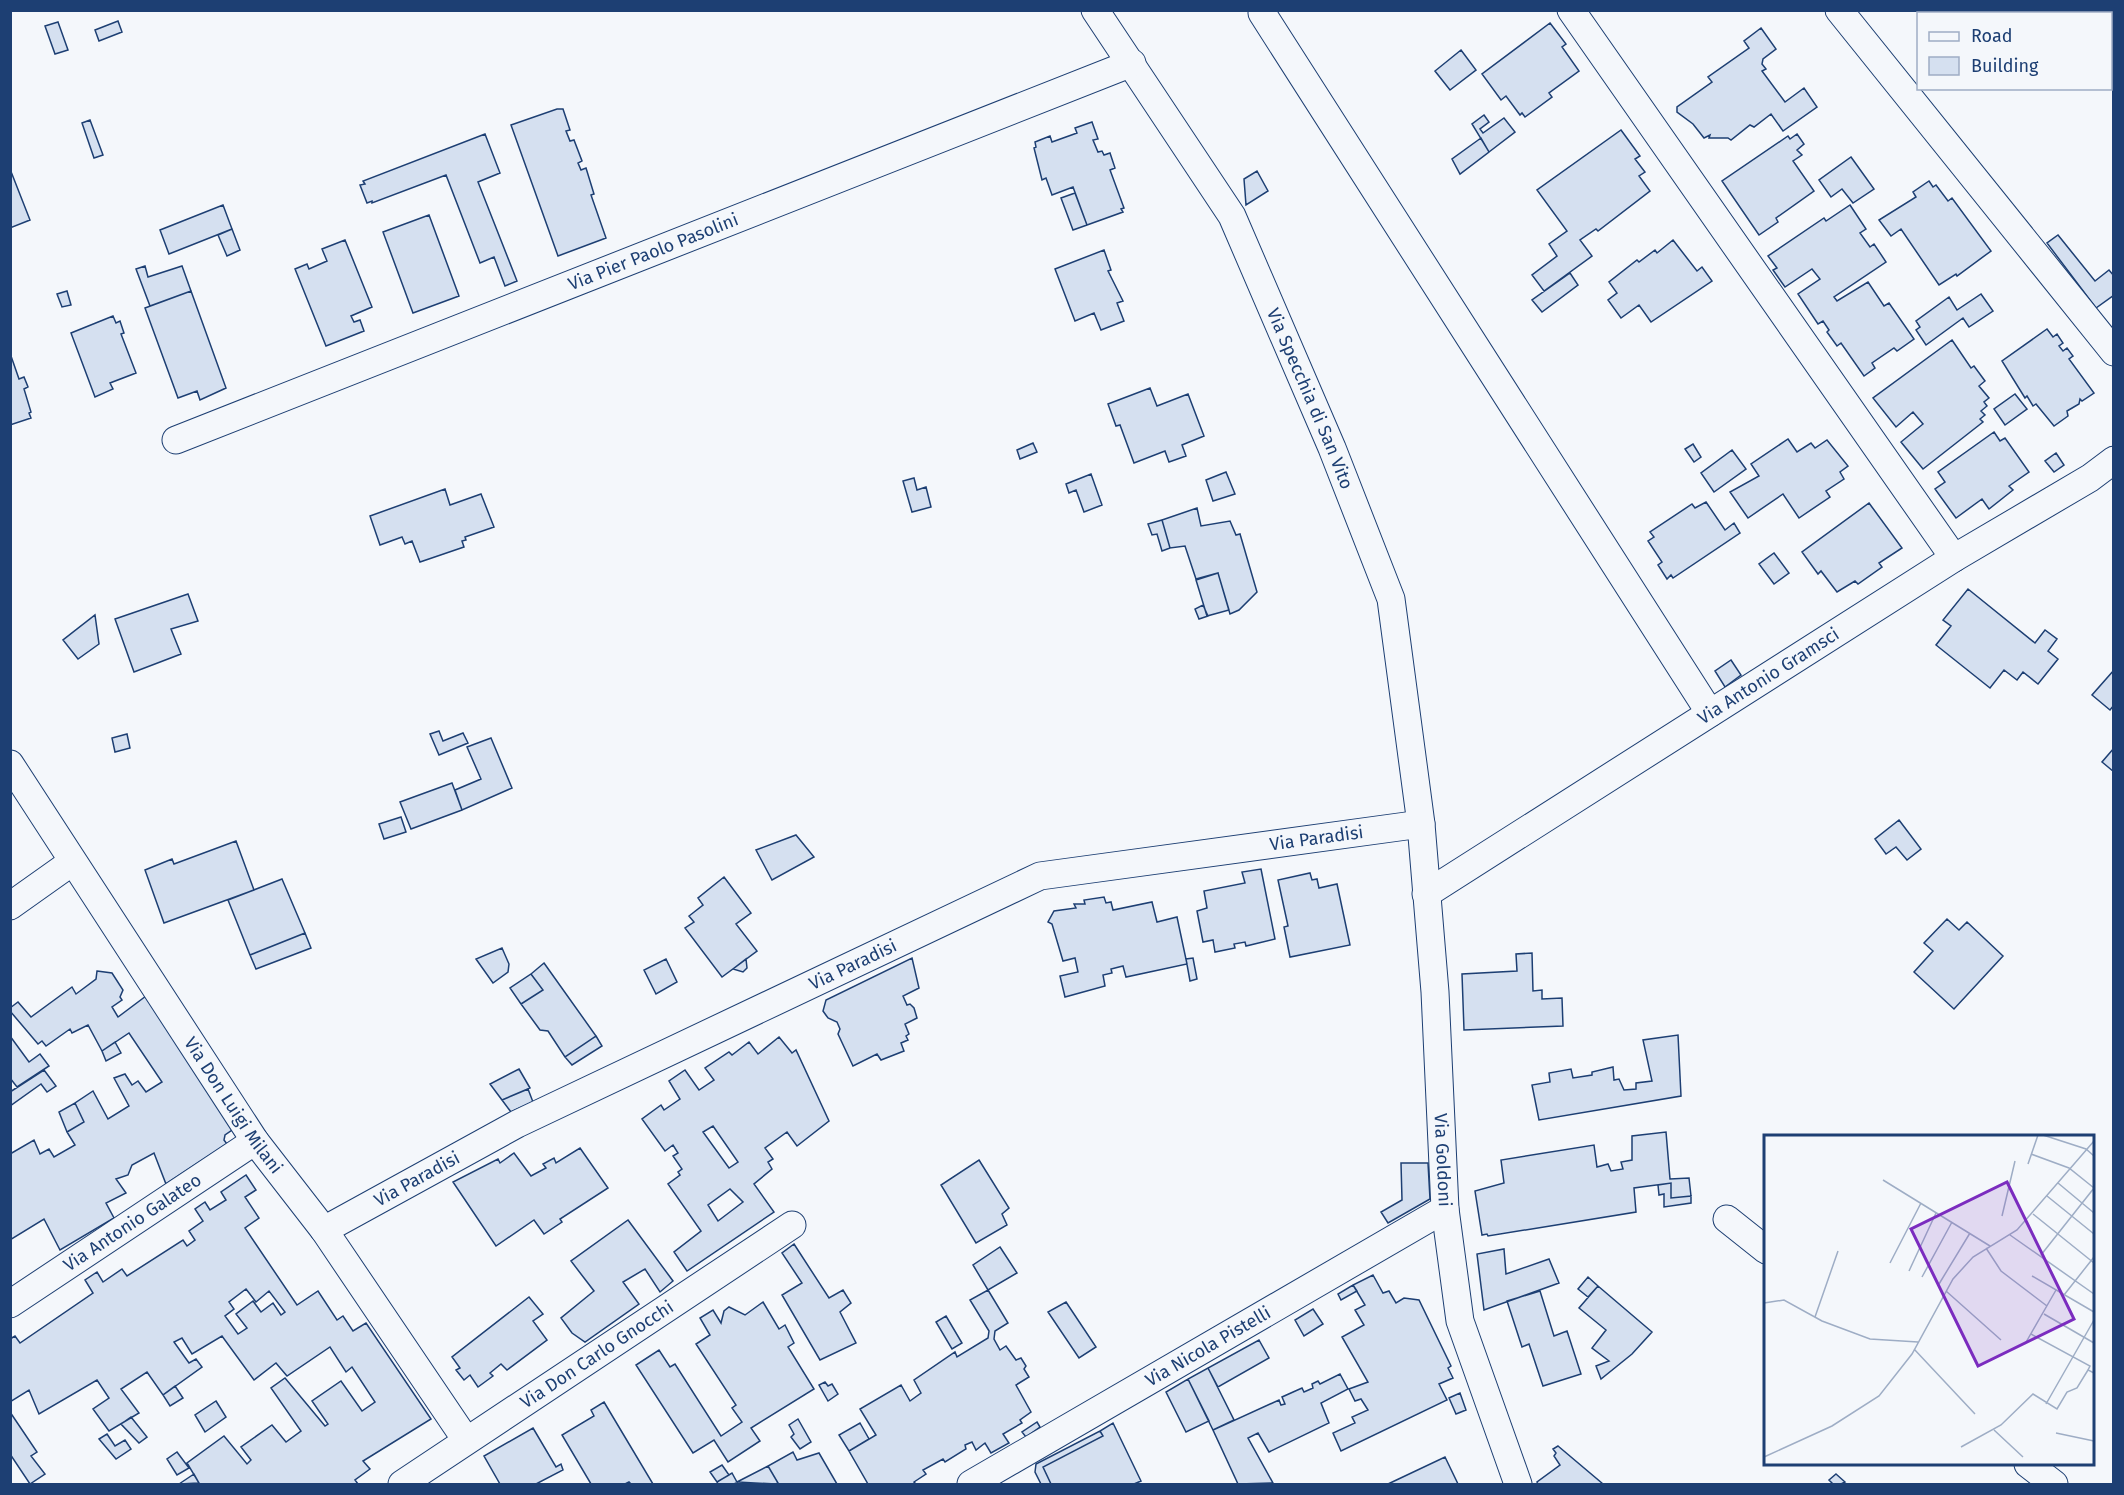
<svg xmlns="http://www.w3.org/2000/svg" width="2124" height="1495" font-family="'Fira Sans',sans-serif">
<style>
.building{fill:#d5e0f0;stroke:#1d3f73;stroke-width:1.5;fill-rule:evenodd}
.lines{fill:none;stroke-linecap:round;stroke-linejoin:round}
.street-casing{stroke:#1d3f73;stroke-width:29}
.street{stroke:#f4f7fb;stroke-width:27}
.labels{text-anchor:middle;stroke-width:4.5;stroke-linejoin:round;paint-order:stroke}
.street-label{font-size:18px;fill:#1d3f73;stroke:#f4f7fb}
.inset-road{fill:none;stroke:#9eadc5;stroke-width:1.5}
.view{fill:#7b2cbf;fill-opacity:0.15;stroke:#7b2cbf;stroke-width:3}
.inset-edge{fill:none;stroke:#1d3f73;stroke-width:3}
</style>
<rect width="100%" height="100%" fill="#f4f7fb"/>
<path class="building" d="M118 21 122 32 99 41 95 30Z
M58 22 68 50 55 54 45 26Z
M1550 23 1566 44 1562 47 1579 71 1549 93 1552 97 1525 117 1522 113 1520 115 1506 96 1501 100 1482 74Z
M1761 28 1776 49 1763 59 1762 64 1766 69 1762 71 1785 102 1804 88 1817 107 1783 131 1771 114 1754 127 1750 125 1731 140 1728 138H1709L1710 135 1704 138 1693 124 1677 112V107L1712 82 1708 77 1749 48 1744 41Z
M1461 50 1476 70 1450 90 1435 71Z
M557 109H563L570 130 566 131 570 141 574 140 582 161 578 163 581 170 586 168 594 194 591 195 606 238 558 256 511 125Z
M1484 115 1489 122 1480 129 1483 133 1504 118 1515 132 1489 152 1472 124Z
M90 120 103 155 94 158 82 123Z
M1092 122 1098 139 1093 140 1098 152 1102 151 1104 155 1110 153 1115 168 1110 170 1124 208 1121 209 1123 212 1087 225 1073 187 1052 195 1046 178 1042 180 1034 148 1036 147 1035 142 1050 136 1052 142 1077 133 1075 128Z
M1621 130 1640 156 1635 159 1645 172 1639 176 1650 191 1598 231 1596 229 1580 240 1592 256 1544 291 1532 275 1557 256 1549 244 1567 231 1537 190Z
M485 134 500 173 478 182 517 281 505 286 494 257 480 263 446 175 372 203V201L367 203 360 185 365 184 363 181Z
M1797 134 1804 144 1797 150 1802 155 1793 161 1814 191 1776 218 1778 222 1759 235 1722 181 1788 136 1790 139Z
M1481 138 1489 152 1460 174 1452 159Z
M1851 157 1874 189 1853 203 1842 189 1831 197 1819 180Z
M10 169 30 220 10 228Z
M1257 171 1268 191 1246 205 1244 179Z
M1929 181 1933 187 1936 185 1948 201 1952 198 1991 251 1957 276 1956 274 1939 285 1901 229 1891 236 1879 220 1916 197 1913 192Z
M1075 193 1087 225 1073 230 1061 198Z
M223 205 232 229 169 254 160 230Z
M1850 205 1866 229 1860 233 1870 247 1874 244 1886 262 1834 297 1837 301 1868 282 1884 306 1889 303 1914 339 1897 351 1894 348 1872 363 1875 368 1864 376 1841 343 1837 346 1827 332 1829 330 1823 321 1818 324 1798 294 1820 279 1812 269 1785 287 1773 270 1777 268 1768 256 1824 218 1826 221Z
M429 215 459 296 413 313 383 232Z
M232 229 240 250 227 256 218 235Z
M2058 235 2095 281 2109 270 2114 276V295L2096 308 2047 243Z
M345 240 372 307 351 316 354 322 360 320 364 331 326 346 295 269 307 264 309 269 327 261 322 249Z
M1673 240 1697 271 1702 267 1712 281 1651 322 1639 305 1621 318 1608 300 1617 293 1609 282 1637 260 1639 262 1655 250 1657 253Z
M1104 250 1111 270 1108 271 1123 301 1117 303 1124 321 1101 330 1094 313 1075 321 1055 269Z
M145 266 148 277 182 266 191 291 150 306 136 269Z
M1570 273 1578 285 1542 312 1532 300Z
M67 291 71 305 62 307 57 294Z
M191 291 226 388 200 400 197 391 178 398 145 308Z
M1981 294 1993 311 1969 327 1963 318 1926 345 1916 330 1920 327 1916 321 1949 297 1957 310Z
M113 316 116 323 120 321 124 333 121 334 136 373 110 383 113 389 95 397 71 333Z
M2047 329 2053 337 2057 334 2063 343 2059 346 2063 351 2067 348 2073 356 2069 359 2094 393 2082 401 2080 399 2079 404 2067 411 2068 416 2054 426 2036 404 2033 406 2027 396 2025 398 2002 361Z
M1952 340 1971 368 1974 366 1985 381 1979 386 1989 398 1984 402 1987 406 1981 411 1985 415 1980 419 1983 422 1923 469 1901 442 1923 424 1913 412 1896 427 1873 398Z
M11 356 19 379 24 377 28 387 24 389 31 412 29 413 31 418 10 425Z
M1150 388 1157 406 1188 394 1204 436 1182 445 1186 456 1169 462 1165 451 1134 463 1120 425 1116 426 1108 404Z
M2015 394 2027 409 2005 425 1994 409Z
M1994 432 2000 441 2005 438 2029 472 2009 486 2013 490 1989 509 1982 499 1956 518 1935 489 1945 482 1938 472Z
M1788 439 1797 452 1811 443 1815 448 1827 440 1848 466 1840 472 1844 479 1826 491 1830 497 1799 518 1783 494 1748 518 1730 492 1759 476 1751 464Z
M1033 443 1037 452 1020 459 1017 450Z
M1693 444 1701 457 1694 462 1685 449Z
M1732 450 1746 469 1714 492 1701 473Z
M2056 453 2064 465 2054 472 2045 461Z
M1226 472 1235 494 1213 501 1206 480Z
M1091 474 1102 505 1084 512 1076 490 1069 493 1066 484Z
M914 478 917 490 926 487 931 507 912 512 903 481Z
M445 489 450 505 481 494 494 527 465 537 466 540 462 541 464 547 420 562 412 541 405 544 402 537 380 545 370 516Z
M1706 502 1725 530 1734 523 1740 533 1673 578 1671 575 1667 579 1658 565 1662 562 1648 541 1654 537 1650 532 1692 504 1695 508Z
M1869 503 1902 548 1879 563 1882 567 1858 584 1855 581 1837 592 1821 571 1818 574 1802 552Z
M1197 508 1201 526 1230 521 1236 535 1240 534 1257 592 1239 610 1230 614 1218 573 1196 579 1185 546 1170 548 1162 520Z
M1162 520 1170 548 1162 551 1157 534 1152 535 1148 524Z
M1774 553 1789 573 1774 584 1759 564Z
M1218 573 1229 610 1207 616 1196 580Z
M1968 589 2035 643 2045 630 2057 639 2048 651 2058 659 2038 684 2023 672 2017 680 2004 670 1990 688 1936 645 1951 626 1943 620Z
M188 594 198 621 171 629 181 654 134 672 115 619Z
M1203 605 1208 616 1199 619 1195 609Z
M95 615 99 644 78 659 63 640Z
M1731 660 1741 675 1725 687 1715 671Z
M2114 670V705L2110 710 2092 695Z
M439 731 443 741 463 733 468 743 439 755 430 734Z
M127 734 130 748 115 752 112 738Z
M491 738 512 788 462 810 455 790 481 779 467 747Z
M2114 748V772L2102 762Z
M452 783 462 810 411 829 400 802Z
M401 817 406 832 384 839 379 824Z
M1899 820 1921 849 1907 860 1896 847 1886 854 1875 839Z
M796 835 814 857 772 880 756 850Z
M236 841 254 890 164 923 145 870 172 859 174 864Z
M1261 869 1275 939 1246 946 1245 942 1234 944 1235 948 1215 952 1213 940 1203 942 1197 911 1207 908 1204 891 1245 883 1242 872Z
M1310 873 1312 880 1317 879 1319 888 1337 884 1350 945 1290 957 1284 927 1288 926 1278 880Z
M724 877 751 913 736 924 757 951 722 977 685 928 694 922 689 916 703 905 698 898Z
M282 879 305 933 250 955 228 900Z
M1104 897 1106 903 1111 902 1113 910 1152 902 1157 922 1177 917 1187 964 1126 977 1123 966 1111 969 1112 973 1103 975 1105 986 1065 997 1060 976 1078 972 1075 958 1063 961 1052 924 1048 922 1054 911 1076 908 1074 904H1085L1084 900Z
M1947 919 1959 930 1967 922 2003 956 1954 1009 1914 972 1933 951 1924 943Z
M305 933 311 948 256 969 250 955Z
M502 948 509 964 508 972 493 983 476 959Z
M1532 953 1533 991 1542 990V999L1562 998 1563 1026 1464 1030 1462 974 1517 971 1516 954Z
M912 958 919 988 903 996 907 1005 910 1004 914 1008 917 1018 905 1024 909 1034 906 1036 908 1040 901 1043 904 1051 881 1060 877 1054 853 1066 838 1034 840 1029 837 1022 828 1018 823 1011 826 1000Z
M1193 958 1197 979 1190 981 1186 959Z
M666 959 677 982 656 994 644 970Z
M746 959 747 968 743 972 733 969Z
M544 963 596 1036 565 1057 548 1031 540 1030 521 1004 543 990 531 974Z
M97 971 112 973 123 990 120 997 122 1000 112 1007 118 1017 150 993 238 1126 225 1135 224 1140 227 1144 166 1184 154 1153 132 1165 128 1175 116 1179 126 1193 106 1203 114 1218 60 1250 44 1219 10 1240V1154L34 1140 40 1154 49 1149 54 1157 75 1145 67 1132 84 1122 75 1103 93 1091 108 1119 129 1106 114 1078 125 1074 132 1085 138 1081 146 1092 162 1082 129 1033 102 1051 88 1025 72 1033 70 1029 46 1046 42 1041 38 1044 10 1011V1008L18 1002 31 1017 72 987 76 994 96 979Z
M531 974 543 990 521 1004 510 988Z
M1678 1035 1681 1096 1539 1120 1532 1085 1550 1082 1549 1073 1571 1069 1573 1078 1592 1075V1072L1613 1067 1614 1080 1619 1079 1624 1090 1636 1089V1083L1652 1081 1643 1040Z
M10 1036 29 1062 40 1054 49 1066 17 1087 10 1078Z
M596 1036 602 1046 572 1065 565 1057Z
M779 1037 792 1053 796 1050 829 1121 797 1146 787 1132 765 1148 773 1159 768 1162 772 1169 754 1184 774 1212 687 1271 674 1252 701 1231 668 1184 680 1175 678 1172 682 1169 673 1156 678 1153 673 1145 665 1151 642 1119 661 1105 664 1110 680 1099 669 1081 685 1070 699 1090 714 1080 705 1068 729 1052 732 1055 749 1042 758 1054ZM713 1126 738 1162 729 1168 703 1132ZM730 1189 743 1202 718 1221 708 1205Z
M115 1042 121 1053 106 1061 102 1051Z
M519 1069 530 1088 502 1100 490 1084Z
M44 1070 56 1086 47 1092 41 1084 10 1106V1092Z
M528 1089 533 1102 511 1112 502 1100Z
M75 1103 84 1122 67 1132 59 1112Z
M1666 1132 1670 1179 1689 1178 1691 1196 1671 1198V1183L1634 1188 1636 1212 1488 1236 1487 1234 1482 1235 1475 1191 1504 1183 1501 1160 1594 1145 1597 1167 1608 1164 1611 1171 1623 1169 1621 1162 1632 1160V1136Z
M580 1148 608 1188 560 1219 562 1222 544 1234 534 1220 496 1246 453 1182 498 1159 500 1163 514 1153 531 1176 546 1168 543 1164 554 1158 556 1163Z
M979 1160 1009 1208 1002 1214 1007 1225 976 1243 941 1185Z
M1401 1163H1428L1430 1199 1388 1223 1381 1212 1402 1200Z
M246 1175 256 1190 245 1197 259 1218 245 1228 297 1305 318 1291 337 1320 343 1316 353 1331 366 1323 431 1419 363 1461 370 1469 355 1480 358 1484H197L199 1483 187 1463 224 1436 247 1464 251 1460 241 1447 272 1425 286 1442 301 1431 271 1388 285 1378 325 1426 328 1424 312 1401 341 1381 362 1411 375 1402 352 1367 346 1372 330 1347 287 1376 276 1363 254 1380 222 1336 192 1354 182 1338 174 1342 189 1363 196 1359 202 1367 163 1395 147 1372 121 1389 139 1413 109 1431 93 1409 109 1398 97 1380 39 1414 29 1390 10 1402V1339L15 1336 20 1343 93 1293 85 1280 97 1272 103 1282 122 1269 127 1276 183 1240 187 1246 195 1240 189 1231 203 1221 195 1209 205 1202 210 1210 226 1200 221 1192ZM246 1289 256 1302 269 1291 285 1312 281 1315 273 1303 261 1312 253 1301 236 1314 247 1328 238 1334 225 1316 234 1309 229 1302Z
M1671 1183V1198L1691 1196V1203L1664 1207V1194L1659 1195 1658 1185Z
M628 1220 673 1281 660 1292 645 1269 623 1282 639 1304 585 1342 572 1333 561 1318 594 1291 571 1261Z
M794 1244 829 1298 843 1290 851 1303 840 1312 856 1343 820 1360 782 1295 802 1283 782 1253Z
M1000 1247 1017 1273 988 1290 973 1265Z
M1504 1249 1506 1274 1549 1259 1559 1283 1484 1310 1477 1254Z
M1373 1275 1383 1293 1389 1291 1396 1303 1404 1298 1419 1300 1451 1366 1448 1368 1453 1378 1439 1384 1447 1400 1341 1451 1333 1433 1355 1423 1352 1417 1368 1410 1361 1399 1355 1401 1349 1389 1368 1382 1342 1337 1364 1325 1355 1310 1365 1305 1353 1285Z
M1588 1277 1598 1286 1588 1297 1578 1289Z
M1353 1285 1357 1291 1341 1300 1338 1294Z
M1598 1286 1652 1332 1632 1354 1601 1379 1596 1366 1609 1361 1592 1348 1606 1330 1579 1308Z
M988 1290 1008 1323 995 1331 994 1339 1000 1350 1006 1346 1016 1360 1021 1358 1026 1366 1024 1369 1029 1377 1016 1385 1031 1412 1020 1420 1022 1423 1003 1434 1009 1443 991 1453 985 1443 976 1450 972 1442 965 1445 966 1449 945 1462 943 1459 923 1470 926 1474 914 1482 916 1484H868L849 1451 876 1435 860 1409 901 1385 910 1401 921 1393 914 1380 955 1352 957 1357 988 1338 989 1331 970 1300Z
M1540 1291 1554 1336 1567 1331 1581 1374 1543 1386 1529 1344 1522 1347 1507 1301Z
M529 1297 543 1314 533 1321 547 1340 507 1370 501 1364 490 1373 493 1376 478 1387 470 1375 464 1380 456 1370 460 1368 452 1357Z
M763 1302 779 1329 785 1325 794 1343 788 1347 814 1389 751 1428 760 1441 728 1462 714 1440 693 1453 636 1365 659 1350 670 1367 675 1364 721 1436 742 1422 732 1408 736 1405 696 1344 710 1335 700 1318 713 1310 721 1323 724 1311 729 1307 745 1315Z
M1066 1302 1096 1347 1079 1358 1048 1312Z
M1313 1309 1323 1324 1304 1336 1295 1320Z
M946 1316 962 1343 952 1349 936 1322Z
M1259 1340 1269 1358 1218 1387 1208 1368Z
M1208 1368 1234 1420 1213 1430 1188 1379Z
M1340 1374 1348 1389 1321 1403 1329 1423 1269 1452 1258 1433 1248 1438 1273 1483 1238 1484 1213 1430 1279 1400 1281 1405 1285 1404 1282 1397 1302 1388 1304 1392 1313 1388 1312 1384 1318 1381 1320 1384Z
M1188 1379 1209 1421 1186 1432 1166 1392Z
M825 1382 828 1386 832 1384 838 1394 828 1401 819 1385Z
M175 1386 183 1398 170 1406 163 1395Z
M1460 1393 1466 1410 1456 1414 1449 1398Z
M216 1401 226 1417 205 1432 195 1415Z
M604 1402 653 1484H631L629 1482 625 1484H591L562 1435 594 1416 591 1410Z
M10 1412 37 1452 31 1456 45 1474 30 1484 10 1454Z
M131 1417 147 1437 139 1443 121 1424Z
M798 1419 811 1442 800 1449 791 1437 794 1434 789 1425Z
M1037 1422 1040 1427 1026 1437 1022 1432Z
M860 1423 869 1439 849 1451 839 1435Z
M1113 1423 1141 1481 1134 1484H1051L1043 1467 1103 1436 1100 1431Z
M533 1428 556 1467 561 1464 563 1470 536 1484H500L484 1456Z
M1100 1431 1103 1436 1043 1467 1051 1484H1041L1035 1472 1036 1464Z
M107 1434 115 1446 125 1440 131 1449 116 1459 99 1439Z
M1558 1446 1603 1484H1538L1537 1482 1560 1465 1554 1456 1556 1453 1553 1449Z
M177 1452 189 1468 177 1475 167 1459Z
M793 1452 797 1460 819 1453 837 1484H776L778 1483 768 1466Z
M1445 1457 1458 1484H1388Z
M722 1465 729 1475 717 1482 710 1472Z
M768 1466 778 1483 776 1484 737 1482Z
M732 1473 738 1484H718L717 1482Z
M194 1474 199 1483 179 1484Z
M1836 1474 1845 1482 1841 1484H1833L1829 1480Z"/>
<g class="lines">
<g class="street-casing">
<g id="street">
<path id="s1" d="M1095 10 1232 216 1332 448 1391 599 1421 824 1435 992 1445 1209 1460 1321 1518 1484"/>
<path d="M1571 10 1954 558"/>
<path d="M1839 10 2114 352"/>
<path d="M1262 13 1710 713"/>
<path id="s2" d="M176 440 1132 63"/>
<path id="s3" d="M10 764 255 1141 324 1230 466 1440"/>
<path id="s4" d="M1426 894 1954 558 2090 478 2114 460"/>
<path d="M10 906 72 862"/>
<path d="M1727 1219 1766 1250"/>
<path id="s5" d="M324 1230 517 1124 1040 876 1421 824"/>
<path id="s6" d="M10 1304 255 1141"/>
<path d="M2028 1464 2054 1484"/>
<path id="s7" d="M402 1484 792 1225"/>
<path id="s8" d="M971 1484 1445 1209"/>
</g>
</g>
<use href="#street" class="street"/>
</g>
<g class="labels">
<g class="street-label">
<text dy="6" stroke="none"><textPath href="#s2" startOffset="513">Via Pier Paolo Pasolini</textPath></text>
<text dy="6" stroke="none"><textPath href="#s1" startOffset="446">Via Specchia di San Vito</textPath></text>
<text dy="6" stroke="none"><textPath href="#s4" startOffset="406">Via Antonio Gramsci</textPath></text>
<text dy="6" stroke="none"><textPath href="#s5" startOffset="1078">Via Paradisi</textPath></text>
<text dy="6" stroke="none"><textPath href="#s5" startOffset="592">Via Paradisi</textPath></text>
<text dy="6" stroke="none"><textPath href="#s3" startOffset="408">Via Don Luigi Milani</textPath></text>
<text dy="6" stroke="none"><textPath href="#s1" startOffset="1226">Via Goldoni</textPath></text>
<text dy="6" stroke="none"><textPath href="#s5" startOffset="106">Via Paradisi</textPath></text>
<text dy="6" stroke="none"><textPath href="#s6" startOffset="147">Via Antonio Galateo</textPath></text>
<text dy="6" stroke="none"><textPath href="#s8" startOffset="274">Via Nicola Pistelli</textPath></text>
<text dy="6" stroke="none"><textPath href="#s7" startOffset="234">Via Don Carlo Gnocchi</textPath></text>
</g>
</g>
<g transform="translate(1764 1135)">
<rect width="330" height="330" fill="#f4f7fb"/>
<path class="inset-road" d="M279 0 322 14 330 21M267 19 305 33 330 53 277 120M264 29 274 0M119 45 226 111M294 48 330 78M283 61 330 99M269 79 330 128M238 81 251 26M246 100 330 159M222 113 237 136 283 171M126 128 157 68M145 136 172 78M268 141 330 177M158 142 188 87M175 149 206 98M182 156 237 205M300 160 330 122M0 168 20 165 58 186 106 204 154 207M280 179 330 208M51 182 74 116M267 199 326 231 324 235 330 238M261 209 292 155M150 214 211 279M282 269 330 185M230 295 259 322M292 298 330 306M197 312 237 290 269 259 293 274 303 257 313 253 324 235M0 322 68 291 115 261 148 219 189 144 209 122 253 95 330 6"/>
<path class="view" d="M243 47 310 184 214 231 147 94Z"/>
<rect width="330" height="330" class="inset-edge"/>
</g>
<rect width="2124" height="1495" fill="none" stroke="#1d3f73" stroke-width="24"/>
<rect x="1917" y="12" width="195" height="78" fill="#f4f7fb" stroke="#9eadc5" stroke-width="1.5"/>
<rect x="1929" y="32" width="30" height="9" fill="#f4f7fb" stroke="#9eadc5" stroke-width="1.5"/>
<text x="1971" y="42" font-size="18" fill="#1d3f73">Road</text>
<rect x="1929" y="57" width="30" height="18" fill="#d5e0f0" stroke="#9eadc5" stroke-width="1.5"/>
<text x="1971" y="72" font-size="18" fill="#1d3f73">Building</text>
</svg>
